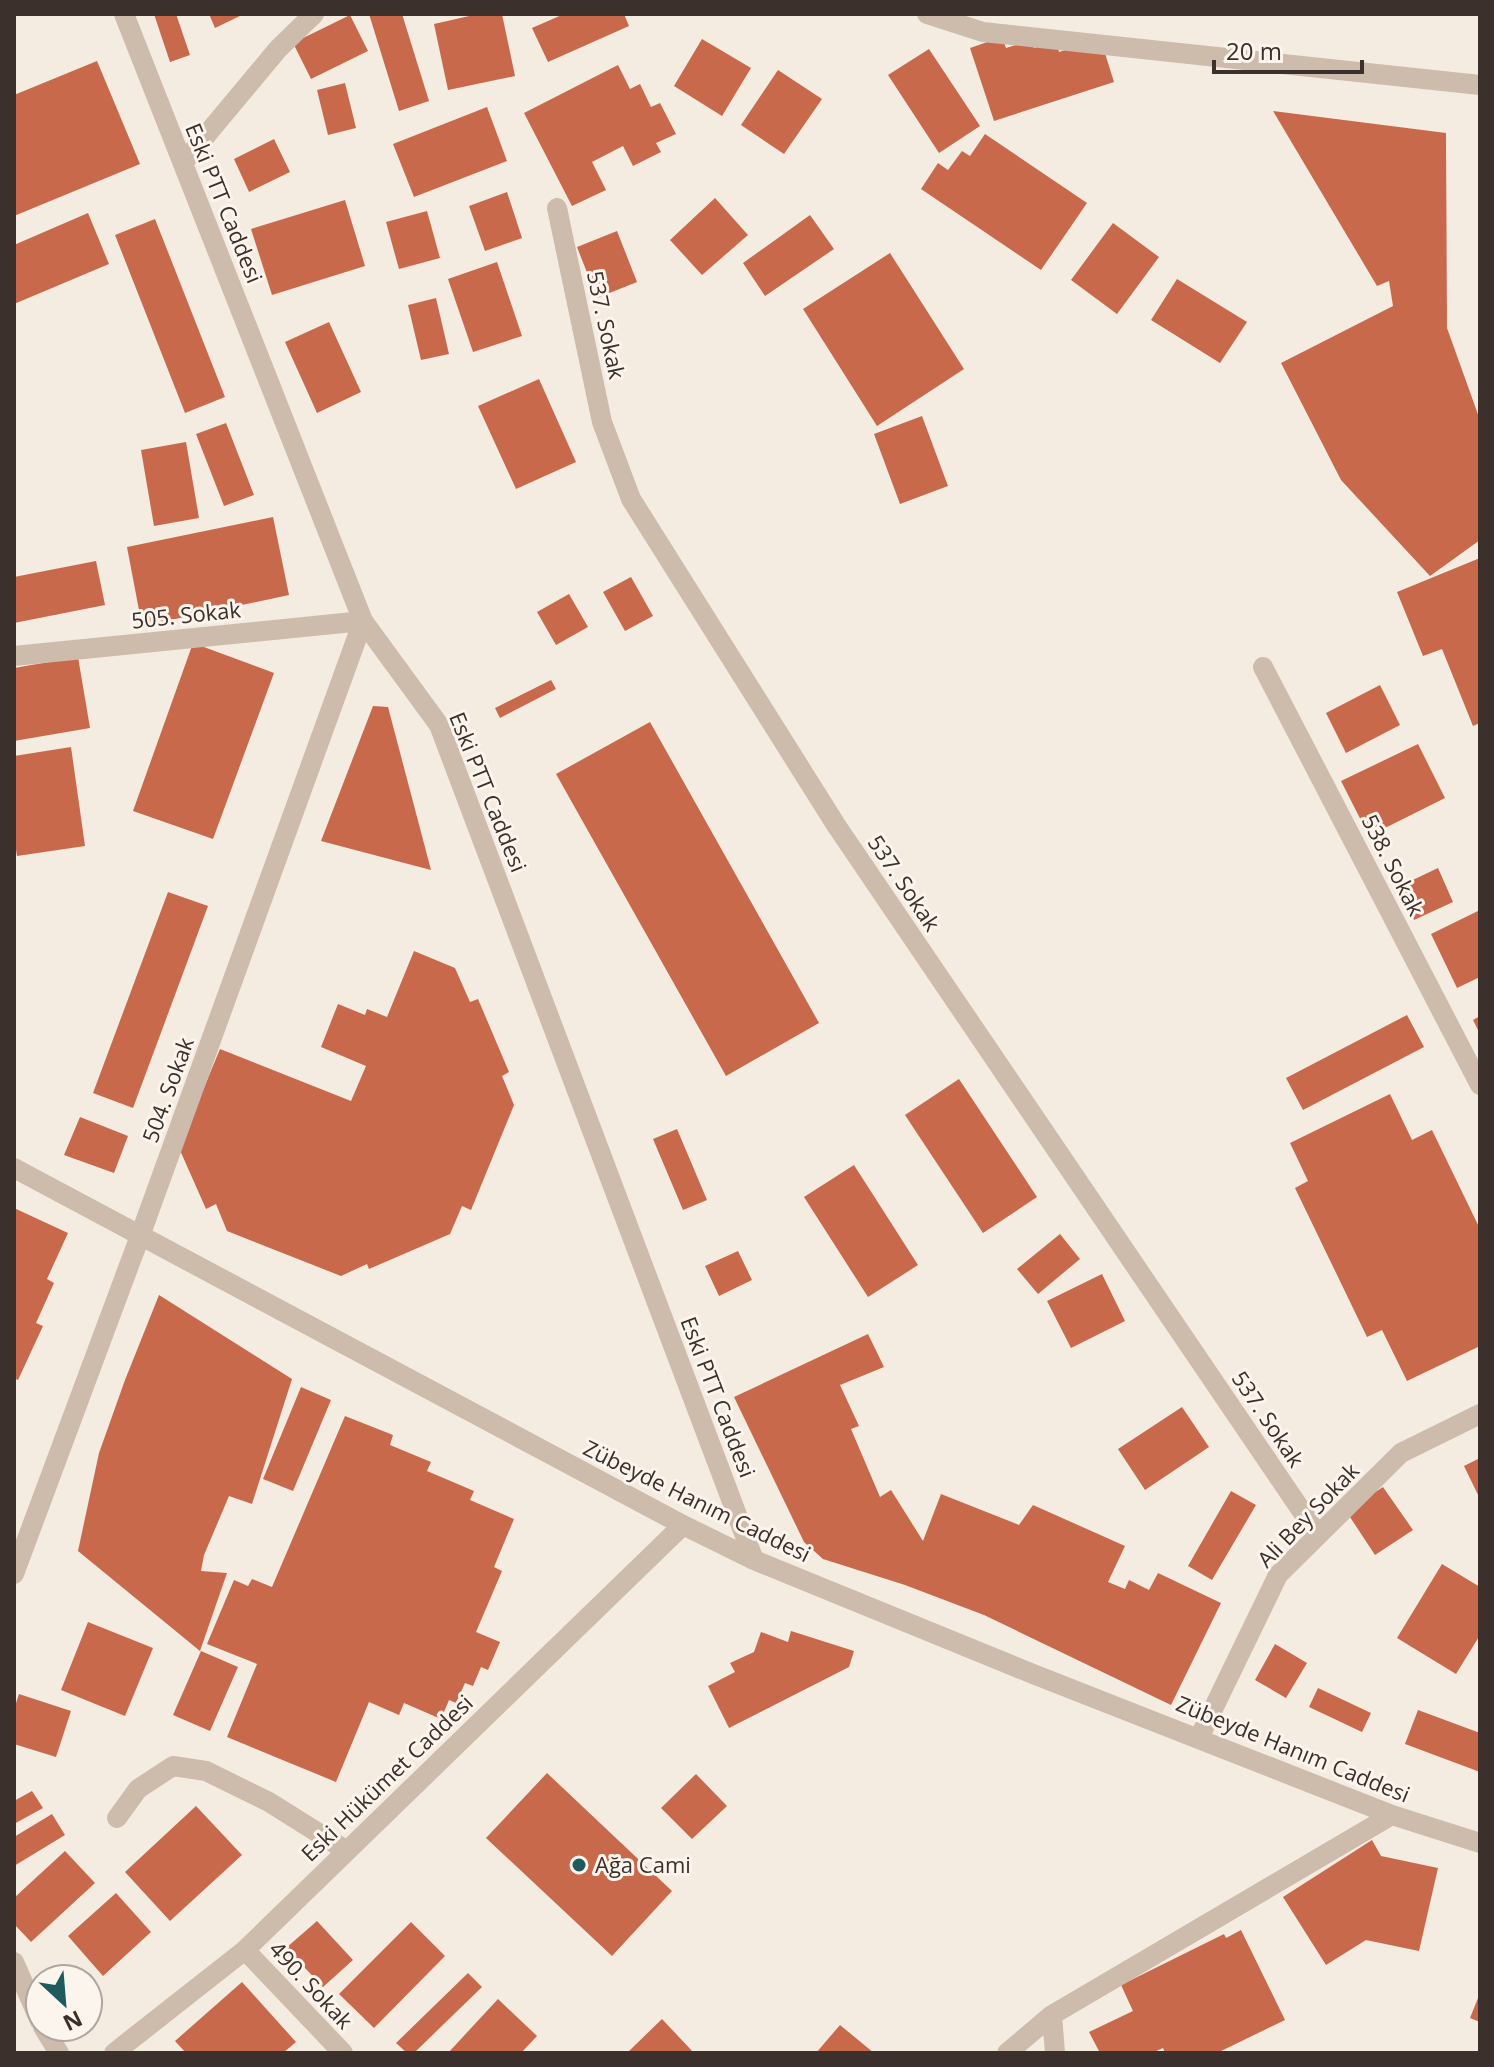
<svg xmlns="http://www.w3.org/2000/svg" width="1494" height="2067" font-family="'Open Sans',sans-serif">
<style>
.building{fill:#c8694b}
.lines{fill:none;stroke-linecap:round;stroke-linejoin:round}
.minor{stroke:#cdbbac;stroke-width:20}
.poi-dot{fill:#1f5a5e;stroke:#fbf5ee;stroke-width:3}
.labels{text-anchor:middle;stroke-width:6;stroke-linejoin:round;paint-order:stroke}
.street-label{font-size:22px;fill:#3b302b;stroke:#fbf5ee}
.poi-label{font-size:22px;fill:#3b302b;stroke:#fbf5ee;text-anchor:start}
</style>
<rect width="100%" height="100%" fill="#f4ebe1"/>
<path class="building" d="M154 14H176L190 55 170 62Z
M209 14H244L215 28Z
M369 14H402L429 101 399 111Z
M478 14H502L515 76 448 90 434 24Z
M564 14H624L629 26 548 62 532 28Z
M350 15 368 51 311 79 293 43Z
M1002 37 1006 48 1031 40 1034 48 1056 41 1059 52 1081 45 1103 47 1114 82 994 121 970 48Z
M702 39 751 68 722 116 674 86Z
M929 49 980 126 939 153 888 75Z
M97 61 140 164 14 216V95Z
M618 65 630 89 640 84 651 107 660 103 676 134 656 143 661 152 633 166 623 146 592 162 606 190 572 206 524 113Z
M778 70 822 99 784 154 741 125Z
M345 83 356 128 328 135 317 90Z
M487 107 507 161 414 197 393 144Z
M1273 111 1446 133 1447 328 1480 420V540L1430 576 1341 480 1281 363 1393 306 1389 281 1377 286Z
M985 134 1087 203 1041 270 921 189 938 163 948 170 962 151 970 156Z
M274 139 290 172 249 192 234 159Z
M507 192 522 238 485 251 469 206Z
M715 198 748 235 702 275 670 240Z
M345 200 365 266 272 295 251 229Z
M427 211 440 258 399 269 386 222Z
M88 213 109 264 14 304V245Z
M810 215 834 249 765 296 743 263Z
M155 219 225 397 185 413 115 235Z
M1113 223 1159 257 1117 314 1071 280Z
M617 231 637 282 597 298 577 247Z
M890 253 964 369 877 426 803 309Z
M497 262 522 336 473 352 448 279Z
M1177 279 1247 322 1220 363 1151 320Z
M436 298 449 354 421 360 408 305Z
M329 322 361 392 317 413 285 342Z
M539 379 576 462 516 489 478 406Z
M922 416 948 486 900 504 874 434Z
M226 423 254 495 224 506 196 434Z
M186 442 199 518 154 526 141 450Z
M273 517 289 595 142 626 127 547Z
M1480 558V723L1473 726 1442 649 1423 656 1397 592Z
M96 561 105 605 14 623V577Z
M631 577 653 616 625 631 603 592Z
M569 594 588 627 556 645 537 612Z
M193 643 274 673 213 839 133 811Z
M78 657 90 728 14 741V668Z
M551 680 556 689 500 718 495 708Z
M1380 685 1400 725 1346 753 1326 713Z
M373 706 388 707 431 870 321 841Z
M650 722 819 1023 726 1076 556 774Z
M1418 744 1445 798 1369 836 1341 781Z
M71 747 85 846 17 856 14 836V756Z
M1438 868 1453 902 1414 920 1398 887Z
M168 892 208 906 133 1108 93 1093Z
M1480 910V977L1457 988 1431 934Z
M414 951 455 968 470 1002 478 999 509 1072 502 1076 514 1105 471 1210 462 1206 450 1234 369 1269 367 1264 341 1276 227 1231 216 1204 206 1209 179 1148 220 1049 351 1101 366 1066 321 1047 338 1004 365 1015 367 1009 387 1017Z
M1407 1015 1424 1047 1303 1110 1286 1078Z
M1480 1016V1034L1473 1020Z
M959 1079 1037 1197 983 1233 905 1115Z
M1390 1094 1412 1140 1432 1130 1480 1229V1346L1407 1381 1382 1330 1367 1337 1295 1188 1308 1181 1290 1143Z
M80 1117 128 1136 114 1173 64 1155Z
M677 1129 707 1200 683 1210 653 1139Z
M854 1165 918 1265 868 1297 804 1197Z
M14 1208 68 1233 47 1279 54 1283 36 1323 43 1326 18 1380 14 1378Z
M1060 1234 1080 1259 1038 1294 1017 1269Z
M738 1251 752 1280 719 1296 705 1266Z
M1102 1274 1125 1321 1071 1348 1047 1301Z
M159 1295 292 1379 252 1504 229 1496 204 1555 201 1571 227 1573 200 1651 78 1551 99 1453 125 1380Z
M868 1334 884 1367 840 1385 859 1426 851 1429 880 1497 891 1490 923 1541 941 1494 1019 1525 1033 1505 1125 1546 1108 1582 1125 1589 1129 1580 1149 1590 1158 1573 1221 1603 1171 1705 984 1615 905 1585 823 1559 804 1542 734 1397Z
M301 1387 331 1400 293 1491 263 1479Z
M1182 1407 1209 1447 1145 1490 1118 1449Z
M345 1416 393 1435 390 1445 431 1462 427 1471 474 1491 470 1500 514 1519 494 1567 502 1571 476 1632 500 1642 488 1670 481 1667 473 1686 465 1683 456 1703 449 1700 441 1719 404 1703 399 1715 369 1702 336 1782 227 1737 257 1664 207 1644 234 1580 248 1586 252 1579 272 1587Z
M1480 1458V1499L1464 1466Z
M1383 1487 1413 1530 1375 1555 1346 1511Z
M1231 1491 1256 1505 1212 1580 1188 1566Z
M1442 1564 1480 1587V1635L1456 1674 1397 1638Z
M88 1622 153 1648 125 1716 61 1690Z
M791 1631 854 1651 849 1667 729 1728 708 1686 735 1672 730 1663 754 1652 761 1632 788 1642Z
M1275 1644 1307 1663 1286 1698 1255 1680Z
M201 1651 238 1667 210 1731 173 1715Z
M1318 1688 1371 1713 1362 1732 1309 1707Z
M19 1694 71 1711 56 1757 14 1744V1709Z
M1418 1710 1480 1733V1772L1405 1744Z
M547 1773 672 1891 612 1956 486 1838Z
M696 1774 727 1806 692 1839 661 1808Z
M32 1791 43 1808 14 1824V1801Z
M196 1806 242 1855 170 1921 125 1872Z
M52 1814 65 1835 14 1866V1837Z
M1372 1840 1381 1856 1438 1868 1419 1951 1366 1940 1326 1965 1283 1897Z
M65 1851 95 1883 31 1942 14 1924V1898Z
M116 1893 151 1932 103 1976 68 1936Z
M317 1921 353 1960 323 1987 286 1948Z
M411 1922 445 1956 374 2028 339 1994Z
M1241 1930 1285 2020 1217 2053H1165L1163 2048 1152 2053H1100L1089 2032 1133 2011 1121 1985 1224 1934 1226 1938Z
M468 1973 482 1987 414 2053H407L396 2043Z
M242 1982 296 2042 283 2053H186L175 2041Z
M1480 1993V2022L1470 2018Z
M498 1999 537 2036 521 2053H448Z
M662 2019 694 2053H627Z
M840 2025 874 2053H816Z"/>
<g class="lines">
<path class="minor" d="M124 14 363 621 439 725 754 1560
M927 14 983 32 1480 85
M183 163 278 49 314 14
M557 208 602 422 631 499 836 825 1318 1535
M14 656 363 621 140 1236 14 1574
M1263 667 1480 1085
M14 1168 683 1525 754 1560 1033 1674 1392 1815 1480 1843
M1199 1738 1278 1575 1401 1453 1480 1414
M117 1818 138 1789 173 1766 206 1771 269 1802 347 1851
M245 1950 343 2053
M14 1962 40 2021
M1052 2015 1055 2053
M43 2027 59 2053
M114 2053 245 1950 683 1525
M1007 2053 1052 2015 1392 1815"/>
</g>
<circle class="poi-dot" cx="579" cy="1865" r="8"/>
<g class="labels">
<g class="street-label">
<text transform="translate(224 203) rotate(68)" y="8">Eski PTT Caddesi</text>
<text transform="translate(606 325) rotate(78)" y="8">537. Sokak</text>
<text transform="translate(186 615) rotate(-6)" y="8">505. Sokak</text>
<text transform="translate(488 792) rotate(68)" y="8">Eski PTT Caddesi</text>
<text transform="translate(1393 865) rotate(63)" y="8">538. Sokak</text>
<text transform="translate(904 883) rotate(56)" y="8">537. Sokak</text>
<text transform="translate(168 1090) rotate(-70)" y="8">504. Sokak</text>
<text transform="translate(718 1397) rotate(69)" y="8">Eski PTT Caddesi</text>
<text transform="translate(1268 1419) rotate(56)" y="8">537. Sokak</text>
<text transform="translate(697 1501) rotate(26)" y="8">Zübeyde Hanım Caddesi</text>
<text transform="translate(1308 1515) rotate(-46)" y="8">Ali Bey Sokak</text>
<text transform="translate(1293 1749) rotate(22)" y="8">Zübeyde Hanım Caddesi</text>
<text transform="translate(387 1778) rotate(-44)" y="8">Eski Hükümet Caddesi</text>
<text transform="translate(311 1985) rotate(47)" y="8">490. Sokak</text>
</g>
<g class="poi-label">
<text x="595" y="1873">Ağa Cami</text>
</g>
</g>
<rect width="1494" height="2067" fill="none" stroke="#3b302b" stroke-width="32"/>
<g transform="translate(64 2003) rotate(154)"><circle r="38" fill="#fbf5ee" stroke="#aea6a0" stroke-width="2"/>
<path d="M0-6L14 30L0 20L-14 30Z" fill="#1f5a5e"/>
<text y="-12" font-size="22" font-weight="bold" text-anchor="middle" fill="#3b302b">N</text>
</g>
<path d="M1214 60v12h148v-12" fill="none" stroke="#3b302b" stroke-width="4"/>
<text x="1226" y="60" font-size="24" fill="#3b302b" stroke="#fbf5ee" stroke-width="6" paint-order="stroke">20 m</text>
</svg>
